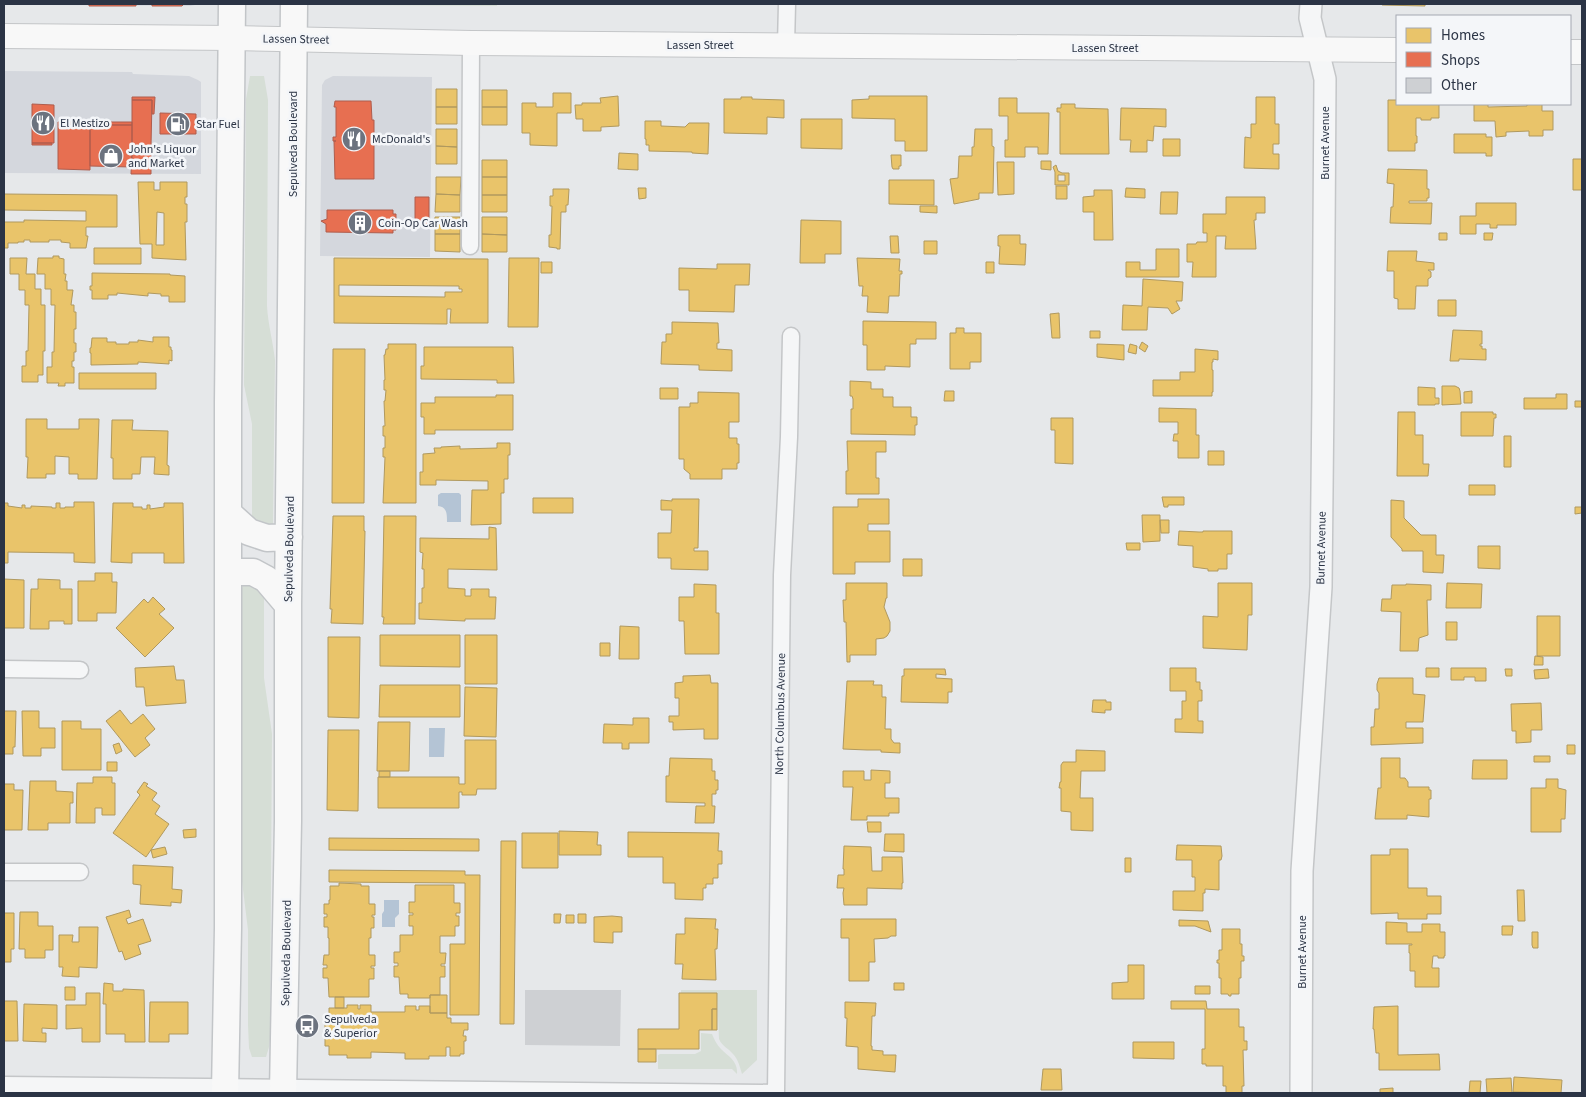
<svg xmlns="http://www.w3.org/2000/svg" width="1586" height="1097" font-family="'Source Sans 3',sans-serif">
<style>
.built{fill:#d4d7dd}
.green{fill:#d6ded6}
.water{fill:#b4c4d5}
.homes{fill:#e9c46a;stroke:#b0995f;fill-rule:evenodd}
.shops{fill:#e76f51;stroke:#af5d4d}
.building{fill:#ced0d3}
.lines{fill:none;stroke-linecap:round;stroke-linejoin:round}
.minor-casing{stroke:#c4c6c8;stroke-width:19}
.tertiary-casing{stroke:#c4c6c8;stroke-width:24}
.secondary-casing{stroke:#c4c6c8;stroke-width:26}
.primary-casing{stroke:#c2c5c8;stroke-width:29}
.minor{stroke:#f5f6f7;stroke-width:16}
.tertiary{stroke:#f5f6f7;stroke-width:21}
.secondary{stroke:#f8f8f8;stroke-width:24}
.primary{stroke:#f8f8f8;stroke-width:26}
.labels{text-anchor:middle;stroke-width:5;stroke-linejoin:round;paint-order:stroke}
.street-label{font-size:12px;fill:#2b3445;stroke:#f4f6f9}
.poi-label{font-size:12px;fill:#2b3445;stroke:#f4f6f9;text-anchor:start}
</style>
<rect width="100%" height="100%" fill="#e6e8ea"/>
<path class="built" d="M49 4H200L190 6 49 5Z
M4 71 132 72 133 74 189 76 198 80 201 82V174L4 173Z
M333 76 432 77 430 257 320 256 322 85 325 80Z"/>
<path class="green" d="M334 4H497V6L337 5Z
M250 76H264L268 100 267 306C268 324 273 342 275 360L273 526 252 522V424L244 385 246 99Z
M244 582 264 587V678L272 734 270 1039 269 1047 266 1057H252L249 1048 248 1025V930L240 865 242 588Z
M681 990H757V1060L742 1074C740 1067 738 1059 733 1054 728 1048 722 1046 719 1039L717 993H681Z
M701 1033 712 1034C714 1039 717 1045 721 1049 729 1057 738 1061 737 1074L732 1069H658V1055L660 1054H695L701 1051Z"/>
<path class="water" d="M441 493H459L461 495V522H447C447 514 447 507 438 506V495Z
M429 728H445L444 757H429Z
M384 900H399V914L395 918V927H382V914L384 911Z"/>
<path class="homes" d="M1382 4H1425V6L1382 5Z
M436 89H457V107H436Z
M482 90H507V107H482Z
M553 93H571V113H557V146L530 145V133H522V103H536V107H553Z
M618 96 619 126 601 127V131H583V119H576L575 105H582V103H601L600 98Z
M869 96H927V151H905V141H895V119L852 118V100L869 99Z
M741 97H752V99L784 100V118L767 117V134L724 133V99H741Z
M1256 97H1275V124H1279V144H1273V154H1279V169L1244 168 1245 137 1251 138V124H1256Z
M999 98H1017V113H1049L1048 154H1038V147H1025V157H1005V140H1008V116H999Z
M1388 100H1397V104H1439V118H1431V120H1421V118H1416V136H1417V143H1415V151H1388Z
M1061 104H1075V108L1108 109 1109 154H1060V112H1057V108H1061Z
M1474 104H1488V107L1527 106V104H1542V111H1553V130H1543V136H1529V131L1506 132V136L1496 137 1495 121H1474Z
M436 107H457V124H436Z
M482 107H507V125H482Z
M1121 108 1166 109V127L1154 126 1153 141 1147 140V152H1130L1131 140H1120Z
M801 119H842V149L801 148Z
M645 121H661V126L685 127 689 123H709L708 154 692 153V152L649 151V145H646V139H645Z
M436 129H457V147L436 146Z
M975 129H992V146L994 147 993 193H979V199L954 204 950 179 958 178 959 156H972V147H974Z
M1454 134H1486V137H1492V156H1486V153H1454Z
M1163 139H1180V156H1163Z
M436 146 457 147V164H436Z
M619 153 638 154V170L618 169Z
M891 155H901V166H899V169H893L892 167Z
M1573 159H1582V190H1573Z
M482 160H507V177H482Z
M1041 161H1051V170L1041 169Z
M997 162H1014V194L998 195Z
M1056 165 1058 171 1062 173H1069V185H1055V172L1053 167ZM1058 175H1065V181H1058Z
M1388 169 1427 170V189H1429V198H1427V201H1409V203H1432L1431 224 1390 223 1391 207H1393L1394 184 1387 183Z
M436 177H461L460 195 436 194Z
M482 177H507V195H482Z
M889 180H934V205L889 204Z
M138 182H154V190H160V182H187V197H185V204H187V222H185L186 260 152 258V244H140ZM157 212 164 213V245H156Z
M1056 186H1067V199H1056Z
M638 188H646V198L639 199Z
M1126 188 1145 189V198L1125 197Z
M553 189H569L568 205H566V212H561L560 249H557V248L549 247V235H551L552 206H550V196H553Z
M1094 190H1112L1113 240H1094V212H1083V197L1094 196Z
M1161 192H1178L1177 214H1160Z
M4 194 117 195V227H86V236H88L86 248H70V243L61 242V240H49V242H30V240H24V242H18V243H8V248H4V222H24V220L86 221V211L4 210Z
M436 194 460 195V212H435Z
M482 195H507V212H482Z
M1226 197H1265V213H1256V220H1254L1256 249H1225L1226 236H1216V277H1192L1193 262H1187V244H1196L1197 242H1207V233H1203V214H1226Z
M1476 203H1516V225H1497V228H1490V224H1476V234H1460V216H1476Z
M920 206H937V213L920 212Z
M435 217H460V234H435Z
M482 217H507V235L482 234Z
M801 220 841 221V254H825V263H800Z
M1439 233H1447V240H1439Z
M1484 233H1493L1492 240H1484Z
M435 234H460V252L435 251Z
M482 234 507 235V252H482Z
M1000 235H1020V244H1026L1025 265 999 264 1000 246H998V236Z
M890 236H898L899 253H891Z
M924 241H937V254H924Z
M94 248H141V264H94Z
M1156 249H1179V277H1126V262H1140V270H1156Z
M1388 251H1417L1416 261 1434 263V270H1428L1431 272V277L1428 279V286H1416L1415 309H1398V299L1394 298V271H1387Z
M53 256H59V258L64 259V274H66L65 281H67V290H73L71 305H74V312H76V329H74V343H76V352H74V361H72V367H74V383H65V386H58L59 383H47V367H52V352H54L55 305H51V289H45V274H37L38 258H53Z
M10 258H27L26 274H35V289H41V305H45V351H43V375H38V382H22V366H26V351H28L29 305H25V290H19V274H10Z
M334 258 488 259V323H450L451 309H447V324L334 323ZM339 285 459 286V289H462V292H445V297L339 296Z
M509 258H539L538 327H508Z
M857 258 900 259 899 271H902V274H900L899 296H889L888 313 867 312 868 296H862L863 286H859Z
M541 262H552V273H541Z
M986 262H994V273H986Z
M717 264H750L749 285H735L734 312 689 311V290H679V268L717 269Z
M92 273 170 274V275L185 276V302H169V296H161V294L148 293V296L117 293V295H108V299H92V290H90V286H92Z
M1143 279 1183 282 1182 301H1176L1180 309 1172 314 1168 308 1148 307 1147 330H1122L1123 305 1142 306Z
M1438 300H1456V316H1438Z
M1059 313 1060 338H1052L1050 314Z
M863 321 936 322V339H916V344H910V367L885 366V370H867V345H863Z
M672 322 718 323 719 343H717V349L732 350V371L699 370V365L661 364 662 342H666V334H672Z
M956 328H964V333H981V362H970V369H950V333H956Z
M1453 330 1482 331V344H1480V346H1482V349H1486V360L1459 359V361H1450Z
M1090 331H1100V338H1090Z
M153 337H169V347H171V350H172V361L169 360V364L138 362V364L91 365V353H90V348H91L92 338H107V342H116V344H129V342H138V340L153 342Z
M1142 342 1148 346 1145 352 1139 348Z
M388 344H416V503H383L385 457H383V448H385V436H383V426H385L384 401H385L386 390H384V380H385L384 355H385L386 349H388Z
M1097 344 1124 345V360L1097 357Z
M1130 344 1137 346 1136 354 1128 352Z
M424 347H513L514 383H497V380L421 379V366H424Z
M333 349H365L364 503H332Z
M1195 349 1218 351V360L1213 359V362H1212V370H1213V392H1212V396H1153V380H1180V372H1195Z
M79 373H156V389H79Z
M850 381 871 382V389H883V397H893V407H911V417H917V425H915V435L851 434V409H853V399L852 396H850Z
M1442 386H1455L1459 388 1460 391 1461 404 1442 405Z
M1418 387 1435 388V398H1439V404H1435V405H1418Z
M660 388H678V399H660Z
M945 391H954V401H944Z
M1472 391V403H1464V392Z
M698 392 739 393V422H729V438H737V444H739V463H737V469H722V479H690V474L684 469V459H679V407H690V403H698Z
M1556 394H1567V409H1524V398H1556Z
M496 395H513V430H435V434H424V417H421V403H435V397H496Z
M1575 401H1582V407H1575Z
M1159 408 1196 409V435H1199V458H1178V441H1173L1174 434H1178V422H1159Z
M1398 412H1415V435H1423V464H1429L1428 476H1397Z
M1461 412H1493V414H1496V418H1494L1493 436H1461Z
M1051 418H1073V464L1055 463V430H1051Z
M26 419H47V429H79V419H99L97 479H78V474H69V457L55 456V474H46V478H27L28 457H26Z
M112 420H133L132 430 168 431 167 465 169 466V475L154 474 155 457H141L140 474H132V479H113V458H111Z
M1504 436H1511V467H1504Z
M847 441H886V452H876V478H879V494H846V471H848Z
M497 443H510V455H508V479H504V493H501V524L471 525 472 490H488V481L436 480V485H420V472H423V454L435 453 434 448H441V447L460 446V449L497 448Z
M1208 451H1224V465H1208Z
M1469 485H1495V495H1469Z
M1162 497H1184V505H1168V507H1164Z
M533 498H573V513H533Z
M672 499H699L698 548H694V551H708V570L671 569V558H658V533H671L672 510H661V500L672 501Z
M858 499H889V524H868V531H890V562H855V574H833V507H858Z
M1391 500 1404 501V518L1421 535H1436V555H1444L1443 573 1423 572V551H1402V549L1391 537Z
M74 502H94L95 563 74 562V553L8 552V563H4V503H8V506L22 508V505H25V508H31V506L52 507V508H56V503H60V508H65V507H74Z
M113 503H133V507H142V509H147V505H150V509L164 507V503H183L184 563H164V553H132V563L111 562Z
M1575 507H1582V513L1575 514Z
M1142 515H1160V541L1143 542Z
M333 516H364V531H365L363 624 331 623 332 609H330Z
M384 516H416L415 624H383L384 617H382Z
M1160 520H1169V533H1161Z
M489 527 496 528 497 570 448 569V588L465 589V596H471V589H489V597H496L495 619H465V621L419 619V603H422V588H424V569H422L423 553 420 552V538L489 539Z
M1179 531 1199 532H1203V531H1232V554H1227V569H1218V571H1208V569L1193 567V546L1178 545Z
M1126 543H1140V550H1127Z
M1478 546H1500V569L1478 568Z
M903 559H922V576H903Z
M95 573H112V582H117L116 613H97V621H78V581H95Z
M4 579 24 580V628H4Z
M38 579 60 580V589H72V624H64V621H49V629H30L31 589H38Z
M846 583H887V598H886L884 607 890 622V631L887 636 884 638 876 639V655H850V662H847L846 622H844L843 600H846Z
M1218 583H1252V615H1248L1247 650 1203 648V616L1218 617Z
M1447 583 1482 584 1481 608H1446Z
M694 584 716 585V613H719V654H685L684 621H679V597H694Z
M1406 584 1431 585V600H1427L1428 635 1419 638 1418 651H1400L1401 612 1381 611 1382 599H1391L1392 585H1406Z
M153 597 165 609 159 614 174 628 145 657 116 628 144 599 148 603Z
M1537 616H1560V656H1537Z
M1446 622H1457V640H1446Z
M620 626 639 627V659H619Z
M380 635H460V667L380 666Z
M465 635H497V684H465Z
M328 637H360L359 718 328 717Z
M600 643H610V656H600Z
M1535 656 1543 657V665H1534Z
M174 666 176 680H184L186 703 146 706 144 687H136L135 668Z
M1170 668H1196V682H1200V690H1202V701H1198V721H1203V733L1175 732V719H1182V701H1186V691H1170Z
M1426 668H1439V677H1426Z
M1451 668H1486V681H1475V677H1464V680H1451Z
M904 669H945L946 675 936 674V678L952 679V692H948V703L901 702 902 676H904Z
M1505 669H1512V676H1506Z
M1548 669 1549 678 1535 679 1534 670Z
M710 675 711 683H718V739H704V729L673 730V722H669V716H679V698H675V683L683 682V676Z
M1379 678H1413V694L1425 695 1423 722H1406V728H1423V743L1371 745V727H1374L1375 709H1379V693L1377 690V684Z
M847 681H874L873 685H882V697H886L885 729H891V739L894 743H900V753L881 752V750H867L843 749Z
M380 685H460V717H379Z
M465 687 497 688 496 737 464 736Z
M1093 700H1106V702H1111V710H1105V713L1092 712Z
M1541 703 1542 730H1531V742L1516 743V731H1512L1511 704Z
M120 710 131 724 143 714 155 729 145 738 150 745 135 757 106 721Z
M4 711H16L15 747H13V754H4Z
M22 711H39V728H55V748H41V756H23Z
M633 718H649V743H629V749H622V743H603L604 724 633 725Z
M62 721H81V729H101V770H62Z
M378 722H410L409 771H377Z
M328 730H359L358 811 327 810Z
M465 740H496V789H477L476 795H462V792H459V808H378V777H459V784H465Z
M119 743 122 751 116 754 113 745Z
M1567 745H1575V754H1567Z
M1076 750 1105 751V771H1081L1080 798H1093V831L1071 830V812L1061 811V788H1059L1060 782H1061V765L1063 762H1076Z
M1534 756H1550V762H1534Z
M670 758 712 759V771H715V780H718V790H716V794H712V806H715L714 823H695L696 806H705V803L666 802V776H669Z
M1381 758H1400V778H1405L1408 782V787H1429V790H1431V799H1429V817L1407 815V819H1375L1378 788H1381Z
M1473 760H1507V779H1472Z
M107 762H117V771H107Z
M871 770 890 771V783H885V798H899V813H889V816H867V820H851L853 787H843V771H864V780H871Z
M379 771H390V777H379Z
M93 777H112V783H115V815H102V808H95V823H76L77 783H93Z
M1546 779H1558V788L1566 790 1565 819H1561V832H1531V788H1546Z
M30 781H56V791L73 792V803H70V823H48V830H28Z
M144 782 148 784 146 786 157 793 152 800 160 806 155 814 169 824 146 857 113 833 140 795 137 792Z
M4 784H14V790H23L22 830H4Z
M867 822H881V832H868Z
M196 829V837L184 838 183 830Z
M559 831 598 832 597 845H601V855H559Z
M628 832 719 833 718 851H722V864H718V878H713V884H706V888H703V900L675 899V883H663V857H628Z
M522 833H558V868H522Z
M885 834H904V852L884 851Z
M329 838 479 839V851L329 850Z
M501 841H516L514 1024H500Z
M1177 845 1221 846 1222 856 1221 860H1219V890L1205 889V893H1203V911L1173 910V891H1195V877H1192V860H1176Z
M844 846 871 847 872 871H882V857H902L903 883H902V889L867 888V905H844L843 893 844 888H837L838 875H844V869H843Z
M165 847 167 854 153 858 151 850Z
M1390 849H1408V888H1427V896H1441V914H1427V919H1398V913L1371 914V855H1390Z
M1125 858H1131V872H1125Z
M133 865 173 867 172 889 182 890 181 903 171 902V906L140 904 141 885 133 884Z
M329 870 465 871V875H480L479 1015H450V944H465V883L329 882Z
M339 883 361 884V886H369V904H375V915H372V917H374V928H371V938H369V955H375V966H371V968H374V979H369V997H329L328 978H323V968H327V965H323L324 955H329V938H328V927H324V917H327V914H324V904H329V900H330V886H339Z
M415 885H454V903H460V913H456V916H459V926H455V936H440V953H446L445 964H441V966H445V977H440V995H430V998H408V994H400L399 977H394V966H398V963H394V952H400V935H413V926H409V915H413V913H409V902H415Z
M1517 890H1524L1525 921H1518Z
M129 910 131 917 126 919 128 924 143 919 151 941 138 945 141 954 125 960 122 951 119 952 106 917Z
M20 912H38V926H53V950H45V958H25V949H19Z
M4 913H14V949H11V962H4Z
M554 914H561L560 923H554Z
M578 914H586V923H578Z
M566 915H574V923H566Z
M612 916 622 917V932H613V943L594 942V917Z
M685 918 716 919 715 929H718L717 949H715L716 980 682 979 683 964H675L676 934H685Z
M841 919H896V936H891L888 938 874 939 875 962H869V981H849V938H841Z
M1179 920 1208 921 1211 932 1195 926H1179Z
M1386 922 1407 923V932H1422V924H1440V932H1445V956H1444V958H1438V956H1433L1432 966V968H1439V987H1415V971H1410V953H1409V945H1412V944H1386Z
M1502 926H1513L1512 935H1502Z
M79 927H98L97 968 79 967V977L62 976 63 967H59V935H73L72 942H79Z
M1222 929H1240V944H1242V956H1244V961H1241V978H1239V994H1231V996H1229L1228 994H1221V978H1219V963H1217V960H1219V950H1222Z
M1532 932H1538V948H1533L1532 945Z
M1128 965H1144V999H1112V983L1128 982Z
M104 983 113 984V991H123V989L144 990 145 1042H125V1034H106V1004H103Z
M894 983H904V990H894Z
M1195 986H1210V994H1195Z
M65 987H75V1000H65Z
M86 993H100V1042H82V1028L66 1029V1005H86Z
M679 993H717V1009H712V1030H699V1049H638V1029H679Z
M430 995H447V1013H430Z
M335 997H344V1008H335Z
M4 1001H17L18 1041H4Z
M1171 1001H1206L1207 1009H1239V1027H1244V1041H1247V1050H1243L1244 1086H1242V1093H1226V1086H1223V1066H1206V1064H1202V1049H1205V1009H1171Z
M150 1002H188V1034H169V1042H149Z
M845 1002 876 1003 875 1016H872L871 1046H872V1050L883 1051V1055H896L895 1072 858 1069V1047L846 1046 847 1018H845Z
M24 1004 57 1005V1029L42 1028V1033H46V1042L23 1041Z
M347 1005H358V1009H360V1005H371V1012H405V1006H416V1010H419V1006H430V1013H447V1018H451V1023H468V1030H464L463 1036H466V1041H464V1054H460V1056H450V1047H446V1056H429V1059H405V1053L371 1052V1058H347V1055H329V1046H325V1017H329V1008H347Z
M1398 1006V1055L1439 1054 1440 1070H1379V1053H1376L1374 1029H1373L1374 1007Z
M712 1009H717V1030H712Z
M1133 1042H1174V1059L1133 1058Z
M638 1049H656V1062H638Z
M1043 1069H1061L1062 1090H1041Z
M1514 1077 1562 1080 1561 1093 1513 1092Z
M1511 1078 1512 1093H1487L1486 1079Z
M1470 1081H1481L1480 1093H1469Z
M1393 1088V1093H1380V1089Z"/>
<path class="shops" d="M89 4H136V6H89Z
M152 4H184L182 6H152Z
M132 97H155L154 114H152V100H132Z
M132 100H152L151 146H132Z
M335 101H371L372 120H374V179H335L334 141H336H333V137H336V107H334Z
M32 104 54 105V143H32Z
M160 113 196 114V134H160Z
M58 122H90V125H58Z
M90 122H132V125H90Z
M58 125H90V170L58 169Z
M90 125H132V167L90 166Z
M32 143H52V145H32Z
M132 146H151V174H131Z
M415 197H429V225H415Z
M327 210H393V214H396V230H393V233L326 232V224L321 221 327 219Z"/>
<path class="building" d="M525 990H621L620 1046 525 1045Z"/>
<g class="lines">
<g class="minor-casing">
<path id="minor" d="M786 45 787 4
M470 246 471 43
M4 669 80 670
M4 872H80
M4 1085 776 1093
M776 1093 782 575 789 437 791 336"/>
</g>
<g class="tertiary-casing">
<path id="tertiary" d="M1301 1093 1302 871 1321 587 1323 393 1325 79 1310 18 1311 4"/>
</g>
<g class="secondary-casing">
<path id="secondary" d="M4 36 232 38 471 43 1397 50
M1570 52H1582"/>
</g>
<g class="primary-casing">
<path id="primary" d="M228 513 249 532 267 538 289 537
M228 572H253L266 579 288 605
M225 1093 228 928V403L232 4
M283 1093 288 821V605L294 4"/>
</g>
<use href="#minor" class="minor"/>
<use href="#tertiary" class="tertiary"/>
<use href="#secondary" class="secondary"/>
<use href="#primary" class="primary"/>
</g>
<defs>
<g id="restaurant-disc" transform="scale(1.25)"><circle r="9.5" fill="#6c737f" stroke="#f4f6f9"/><path d="M-5-6h1v4h1v-4h1v4h1v-4h1v5L-1.5 .5V6h-2V.5L-5-1ZM5-6V6H3V1.5H1.5Q1.5-4 5-6Z" fill="#fff"/></g>
<g id="fuel-disc" transform="scale(1.25)"><circle r="9.5" fill="#6c737f" stroke="#f4f6f9"/><path d="M-5.5-6h7V0h2V4h1.3V-2.5L3-4.5l.8-.8L6-3V5H2.5V1h-1V6h-7ZM-4.2-4.7v3.2H.2V-4.7Z" fill="#fff"/></g>
<g id="shop-disc" transform="scale(1.25)"><circle r="9.5" fill="#6c737f" stroke="#f4f6f9"/><path d="M-5-2.5h2.3a2.7 3.5 0 0 1 5.4 0H5L5.5 6h-11ZM-1.5-2.5h3a1.5 2.3 0 0 0-3 0Z" fill="#fff"/></g>
<g id="building-disc" transform="scale(1.25)"><circle r="9.5" fill="#6c737f" stroke="#f4f6f9"/><path d="M-4-6H4V6H1V3H-1V6H-4ZM-2.5-4.3h1.7v1.8h-1.7ZM.8-4.3h1.7v1.8H.8ZM-2.5-1h1.7V.8h-1.7ZM.8-1h1.7V.8H.8Z" fill="#fff"/></g>
<g id="bus-disc" transform="scale(1.25)"><circle r="9.5" fill="#6c737f" stroke="#f4f6f9"/><path d="M-5-6H5V4H4V6H2V4H-2V6H-4V4H-5ZM-3.5-4V0h7V-4ZM-3.5 1.2v1.5H-2V1.2ZM2 1.2v1.5H3.5V1.2Z" fill="#fff"/></g>
</defs>
<g fill-rule="evenodd">
<use href="#restaurant-disc" x="43" y="123"/>
<use href="#fuel-disc" x="178" y="124"/>
<use href="#restaurant-disc" x="354" y="139"/>
<use href="#shop-disc" x="111" y="156"/>
<use href="#building-disc" x="360" y="223"/>
<use href="#bus-disc" x="307" y="1026"/>
</g>
<g class="labels">
<g class="street-label">
<text transform="translate(296 39) rotate(1)" y="4">Lassen Street</text>
<text x="700" y="49">Lassen Street</text>
<text x="1105" y="52">Lassen Street</text>
<text transform="translate(1325 143) rotate(-90)" y="4">Burnet Avenue</text>
<text transform="translate(293 144) rotate(-90)" y="4">Sepulveda Boulevard</text>
<text transform="translate(1321 548) rotate(-89)" y="4">Burnet Avenue</text>
<text transform="translate(289 549) rotate(-89)" y="4">Sepulveda Boulevard</text>
<text transform="translate(780 714) rotate(-89)" y="4">North Columbus Avenue</text>
<text transform="translate(1302 952) rotate(-90)" y="4">Burnet Avenue</text>
<text transform="translate(286 953) rotate(-89)" y="4">Sepulveda Boulevard</text>
</g>
<g class="poi-label">
<text x="60" y="127">El Mestizo</text>
<text x="196" y="128">Star Fuel</text>
<text x="372" y="143">McDonald's</text>
<text x="128" y="153">John's Liquor<tspan x="128" dy="14">and Market</tspan></text>
<text x="378" y="227">Coin-Op Car Wash</text>
<text x="324" y="1023">Sepulveda<tspan x="324" dy="14">&amp; Superior</tspan></text>
</g>
</g>
<rect width="1586" height="1097" fill="none" stroke="#2b3445" stroke-width="10"/>
<rect x="1396" y="15" width="175" height="90" fill="#f4f6f9" stroke="#a4a8b1"/>
<rect x="1406" y="28" width="25" height="15" fill="#e9c46a" stroke="#a4a8b1"/>
<text x="1441" y="40" font-size="15" fill="#2b3445">Homes</text>
<rect x="1406" y="52" width="25" height="15" fill="#e76f51" stroke="#a4a8b1"/>
<text x="1441" y="65" font-size="15" fill="#2b3445">Shops</text>
<rect x="1406" y="78" width="25" height="15" fill="#ced0d3" stroke="#a4a8b1"/>
<text x="1441" y="90" font-size="15" fill="#2b3445">Other</text>
</svg>
